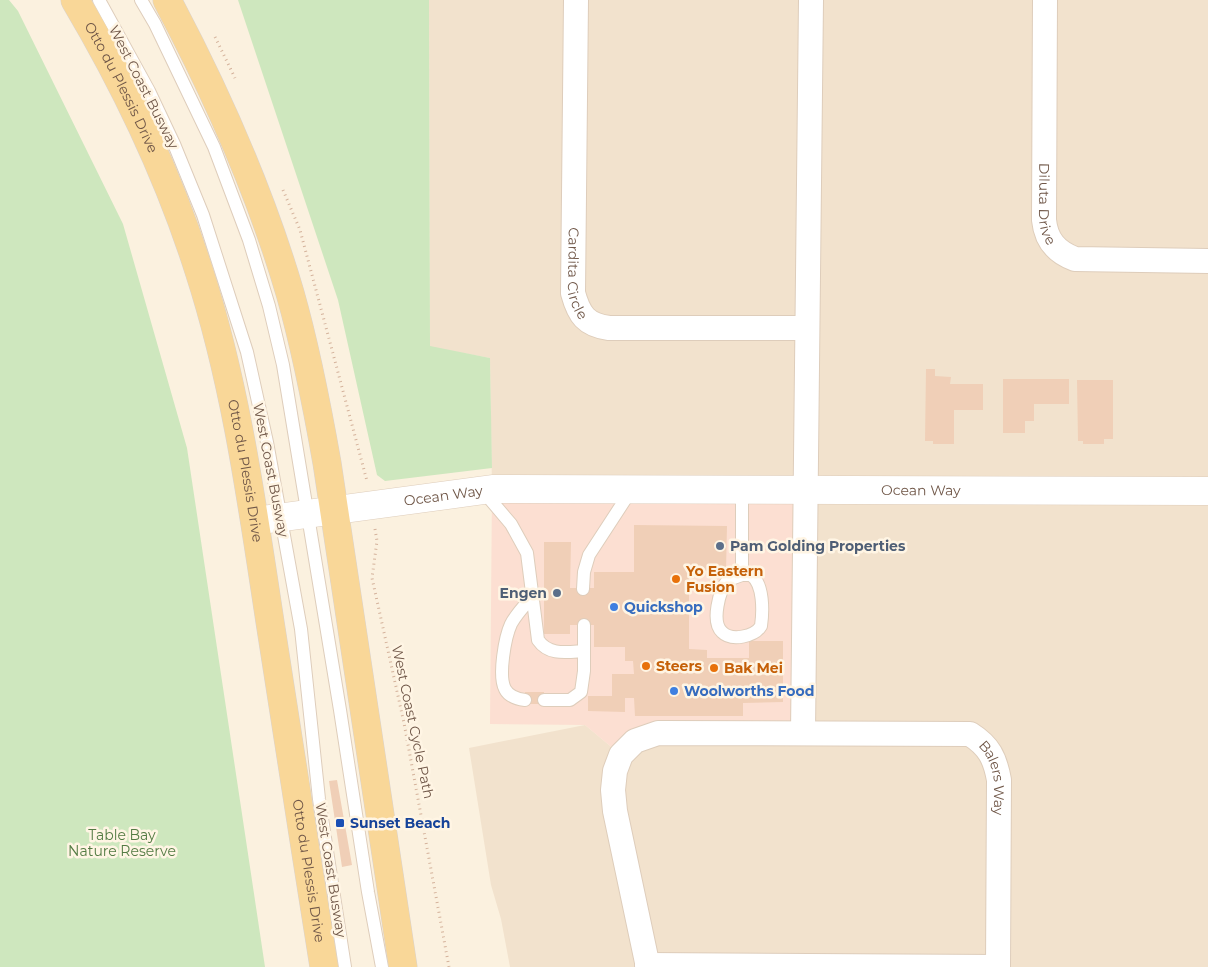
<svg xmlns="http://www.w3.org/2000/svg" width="1208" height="967" font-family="Montserrat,sans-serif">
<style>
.residential{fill:#f2e2cd}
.commercial{fill:#fcdfd2}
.green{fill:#cee7be}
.building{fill:#f0cfb7}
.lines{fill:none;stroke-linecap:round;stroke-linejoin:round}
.service-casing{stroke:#decdbb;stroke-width:14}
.minor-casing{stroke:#decdbb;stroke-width:26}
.tertiary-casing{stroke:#decdbb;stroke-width:29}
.primary-casing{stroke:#dad3cf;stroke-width:29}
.path{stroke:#d4b29b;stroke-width:3;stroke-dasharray:1 4;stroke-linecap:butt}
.service{stroke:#fff;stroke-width:12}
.minor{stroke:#fff;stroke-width:24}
.tertiary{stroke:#fff;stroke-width:28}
.primary{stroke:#f9d798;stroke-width:28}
.service-dot{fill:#5c6f8a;stroke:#fff5e4;stroke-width:2}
.food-dot{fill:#e8710a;stroke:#fff5e4;stroke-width:2}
.shop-dot{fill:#3f7fe0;stroke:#fff5e4;stroke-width:2}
.transit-dot{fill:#1a4fb4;stroke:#fff5e4;stroke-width:2}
.labels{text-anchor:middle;stroke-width:5;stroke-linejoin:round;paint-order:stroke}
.street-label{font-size:14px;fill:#705748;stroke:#fff5e4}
.service-label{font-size:14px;font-weight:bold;fill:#4e5e75;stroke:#fff5e4;text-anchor:start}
.food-label{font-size:14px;font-weight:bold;fill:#c56008;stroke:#fff5e4;text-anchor:start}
.shop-label{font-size:14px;font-weight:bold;fill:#366cbe;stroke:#fff5e4;text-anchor:start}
.transit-label{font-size:14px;font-weight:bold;fill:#164399;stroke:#fff5e4;text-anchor:start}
.park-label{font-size:14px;fill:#537b43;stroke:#fff5e4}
</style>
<rect width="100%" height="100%" fill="#fbf1df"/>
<path class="residential" d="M429 0H1208V967H510L501 919 491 885 469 748 585 725 621 755 492 489 490 358 430 347Z"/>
<path class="commercial" d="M492 489 805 490 803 733H658L621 755 585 725 490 724Z"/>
<path class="green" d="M0 0H9L18 11 123 224 187 448 265 967H0Z
M238 0H429L430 346 490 358 492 468 385 481 377 475 338 300Z"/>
<path class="building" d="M926 369H935V376L951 377 950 384H983V410H954V444H933V441H925Z
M1003 379H1069V404H1034V421H1025V433H1003Z
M1077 380H1113V439H1104V444H1083V441H1078Z
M634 525 727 526 726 571H689V649L707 650V658H749V641H783V702L743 703V716H635L634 698H625V712L588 711V696H612V674H634L633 661H625V647H594V625H570V634H544V542H571L570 588H594V572H634Z
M525 692H544V704H525Z
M337 780 352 865 342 867 329 781Z"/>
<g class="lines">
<g class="service-casing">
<path id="service" d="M99 0 149 91 174 144 203 215 247 352 267 442 301 629 319 799 345 967
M141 0 155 24 214 147 249 240 269 306 283 365 340 710 368 892 382 967
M483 491 511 524 527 553 538 640C549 656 567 652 584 651
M742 575H751C764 584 763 612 761 626 755 636 732 642 722 632 711 622 719 590 728 580Z
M742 575V489
M583 589 584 572 589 555 632 489
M525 700C517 699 509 697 505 689 498 676 505 637 511 624 517 613 525 605 533 596
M544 700H570L581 692 584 671V625"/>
</g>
<g class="minor-casing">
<g id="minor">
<path id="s1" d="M576 0 573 293C579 315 586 325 609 328H807"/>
<path id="s2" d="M1045 0 1044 220C1046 240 1056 252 1075 259L1208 261"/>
<path d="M803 733 811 0"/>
<path d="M647 965 998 967"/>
<path id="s3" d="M648 967 615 811 613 790 615 771 621 755 635 741 658 733 970 734C989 746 995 758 999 780L998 967"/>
</g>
</g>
<g class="tertiary-casing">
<g id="tertiary">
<path id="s4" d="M255 521 492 489 1208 491"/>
</g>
</g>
<g class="primary-casing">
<g id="primary">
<path id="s5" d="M75 0C126 86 169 176 199 271 236 385 252 504 270 622 287 737 306 852 324 967"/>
<path d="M167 0C217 94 260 191 290 293 306 349 317 406 327 463L403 967"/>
</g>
</g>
<path class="path" d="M215 37 235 78
M283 190 300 230 367 481
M375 529 377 541 372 578 404 723 449 967"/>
<use href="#service" class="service"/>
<use href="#minor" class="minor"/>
<use href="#tertiary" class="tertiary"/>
<use href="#primary" class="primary"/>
</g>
<g class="service-dot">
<circle cx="720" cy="546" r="5"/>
<circle cx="557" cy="593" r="5"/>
</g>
<g class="food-dot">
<circle cx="676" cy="579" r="5"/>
<circle cx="646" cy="666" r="5"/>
<circle cx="714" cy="668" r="5"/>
</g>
<g class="shop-dot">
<circle cx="614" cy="607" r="5"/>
<circle cx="674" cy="691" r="5"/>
</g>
<rect class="transit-dot" x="335" y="818" width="10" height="10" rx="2.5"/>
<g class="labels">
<g class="street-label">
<text dy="5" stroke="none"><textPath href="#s5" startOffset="99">Otto du Plessis Drive</textPath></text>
<text transform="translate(144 87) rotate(63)" y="5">West Coast Busway</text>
<text dy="5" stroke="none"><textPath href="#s2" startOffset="204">Diluta Drive</textPath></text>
<text dy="5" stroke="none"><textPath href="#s1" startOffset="274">Cardita Circle</textPath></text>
<text dy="5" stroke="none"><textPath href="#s5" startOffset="504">Otto du Plessis Drive</textPath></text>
<text transform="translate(271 470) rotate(79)" y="5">West Coast Busway</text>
<text dy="5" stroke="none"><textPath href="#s4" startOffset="668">Ocean Way</textPath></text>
<text dy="5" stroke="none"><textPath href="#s4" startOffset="190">Ocean Way</textPath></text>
<text transform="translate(413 722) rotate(78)" y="5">West Coast Cycle Path</text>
<text dy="5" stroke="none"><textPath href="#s3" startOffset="626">Balers Way</textPath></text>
<text dy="5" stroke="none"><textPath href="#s5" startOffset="909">Otto du Plessis Drive</textPath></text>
<text transform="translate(331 870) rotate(81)" y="5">West Coast Busway</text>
</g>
<g class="service-label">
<text x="730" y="551">Pam Golding Properties</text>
<text x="547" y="598" text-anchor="end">Engen</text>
</g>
<g class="food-label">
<text x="686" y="576">Yo Eastern<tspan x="686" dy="16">Fusion</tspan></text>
<text x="656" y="671">Steers</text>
<text x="724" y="673">Bak Mei</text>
</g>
<g class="shop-label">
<text x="624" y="612">Quickshop</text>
<text x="684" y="696">Woolworths Food</text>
</g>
<g class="transit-label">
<text x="350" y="828">Sunset Beach</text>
</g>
<g class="park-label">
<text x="122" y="840">Table Bay<tspan x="122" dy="16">Nature Reserve</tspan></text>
</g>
</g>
</svg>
